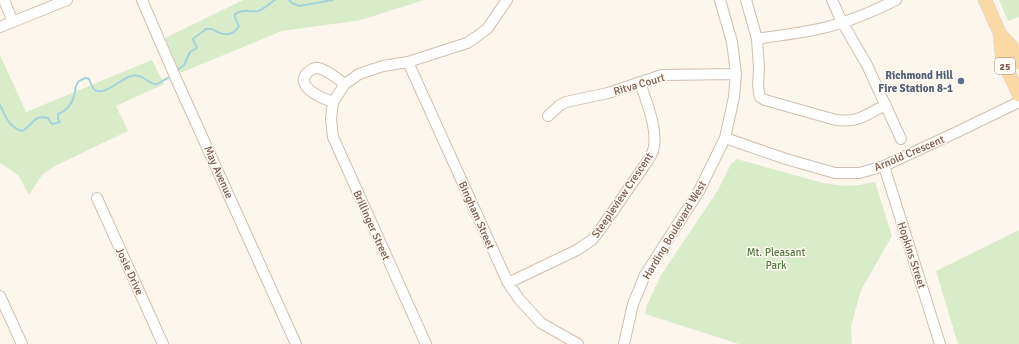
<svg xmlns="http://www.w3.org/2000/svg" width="1019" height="344" font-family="Signika,sans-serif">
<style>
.green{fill:#d8ecc9}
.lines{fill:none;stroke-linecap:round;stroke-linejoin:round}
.stream{stroke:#a5d3da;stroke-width:2}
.minor-casing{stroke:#d1beb0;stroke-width:12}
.major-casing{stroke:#dad1cd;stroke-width:14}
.minor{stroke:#fff;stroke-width:10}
.major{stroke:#fbd9a5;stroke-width:13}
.service-dot{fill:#5c6f8a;stroke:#fffaf3;stroke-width:1.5}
.labels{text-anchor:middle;stroke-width:3;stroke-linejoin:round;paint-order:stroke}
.shield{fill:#fffaf3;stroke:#a28b7f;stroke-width:1}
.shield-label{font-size:10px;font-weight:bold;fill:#7a5c4d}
.service-label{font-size:11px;font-weight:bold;fill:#4e5e75;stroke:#fffaf3;text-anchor:end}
.street-label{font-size:11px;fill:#7a5c4d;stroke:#fffaf3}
.park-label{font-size:11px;fill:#537a41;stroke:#fffaf3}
</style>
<rect width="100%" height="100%" fill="#fdf6ec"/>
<path class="green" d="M243 0H424L361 20 282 31 180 73 165 38Z
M999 0H1019V17L1008 21Z
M0 55 26 112 152 60 164 84 116 106 128 131 55 166 42 175 29 195 18 175 0 163Z
M737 159 823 183 844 186 859 185 875 182 892 236 861 290 851 326 852 344H739L645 314 647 305 661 275 718 190 731 164Z
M1019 230V344H958L936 271Z"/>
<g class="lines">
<path class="stream" d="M289 0 292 3 299 6 333 0
M179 69 184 65 190 52 197 48C196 44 194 43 193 39 197 35 202 33 206 29H212C221 35 232 38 239 26L235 18V14C239 12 243 10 248 11 252 11 254 12 258 11 264 9 269 4 275 0
M0 105C6 117 9 127 22 131 33 126 33 114 48 118L52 124 60 122 58 119V114C69 110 73 102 75 92 75 88 76 85 78 82 80 80 83 79 86 78L89 79C91 83 92 90 97 91 108 93 121 79 131 76 144 73 148 85 157 84 160 83 165 79 168 78"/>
<g class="minor-casing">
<path id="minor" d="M4 0 13 22
M142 0 177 81 296 344
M746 0 757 39 759 68 758 85 759 93 760 97 765 100 836 120C860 123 866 114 886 105
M832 0 842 22 867 65 901 139
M0 27 67 0
M757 39C780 35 804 33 827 27 851 21 874 11 896 0
M408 62 508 283 519 299 541 323 578 344
M333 102C324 99 294 87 307 73 310 70 315 67 318 68 326 69 339 80 345 84
M548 116 560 105 566 102 608 93 662 75 736 74
M725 138 786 159 835 173H859L884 166 957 132 1019 102
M884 166 940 344
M97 198 163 344
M508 283 577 250 592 240 600 230 647 162C649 158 652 154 653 151 659 131 646 101 640 82
M0 296 22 344
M426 344 333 137 331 119 333 102 345 84 359 74 383 66 408 62 467 43 476 37 487 29 507 0
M624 344 633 304 645 275 699 191 725 138 734 97 736 74 732 42 720 0"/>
</g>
<g class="major-casing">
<path id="major" d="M985 0 1000 34 1012 47 1019 62
M1000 34 1002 58 1019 95"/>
</g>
<use href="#minor" class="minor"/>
<use href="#major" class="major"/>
</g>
<circle class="service-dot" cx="961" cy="81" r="4"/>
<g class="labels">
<rect class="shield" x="995" y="58" width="20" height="16" rx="3"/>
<g class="shield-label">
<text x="1005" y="70">25</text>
</g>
<g class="service-label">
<text x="953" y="79">Richmond Hill<tspan x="953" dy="13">Fire Station 8-1</tspan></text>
</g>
<g class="street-label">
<text transform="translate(639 84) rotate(-16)" y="4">Ritva Court</text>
<text transform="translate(909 153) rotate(-23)" y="4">Arnold Crescent</text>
<text transform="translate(219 172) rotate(66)" y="4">May Avenue</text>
<text transform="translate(622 195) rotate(-56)" y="4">Steepleview Crescent</text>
<text transform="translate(477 215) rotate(66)" y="4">Bingham Street</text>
<text transform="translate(372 225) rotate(66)" y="4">Brillinger Street</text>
<text transform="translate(674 230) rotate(-59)" y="4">Harding Boulevard West</text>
<text transform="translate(912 255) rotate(72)" y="4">Hopkins Street</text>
<text transform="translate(130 271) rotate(65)" y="4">Josie Drive</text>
</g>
<g class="park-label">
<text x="776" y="256">Mt. Pleasant<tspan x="776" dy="13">Park</tspan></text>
</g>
</g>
</svg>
